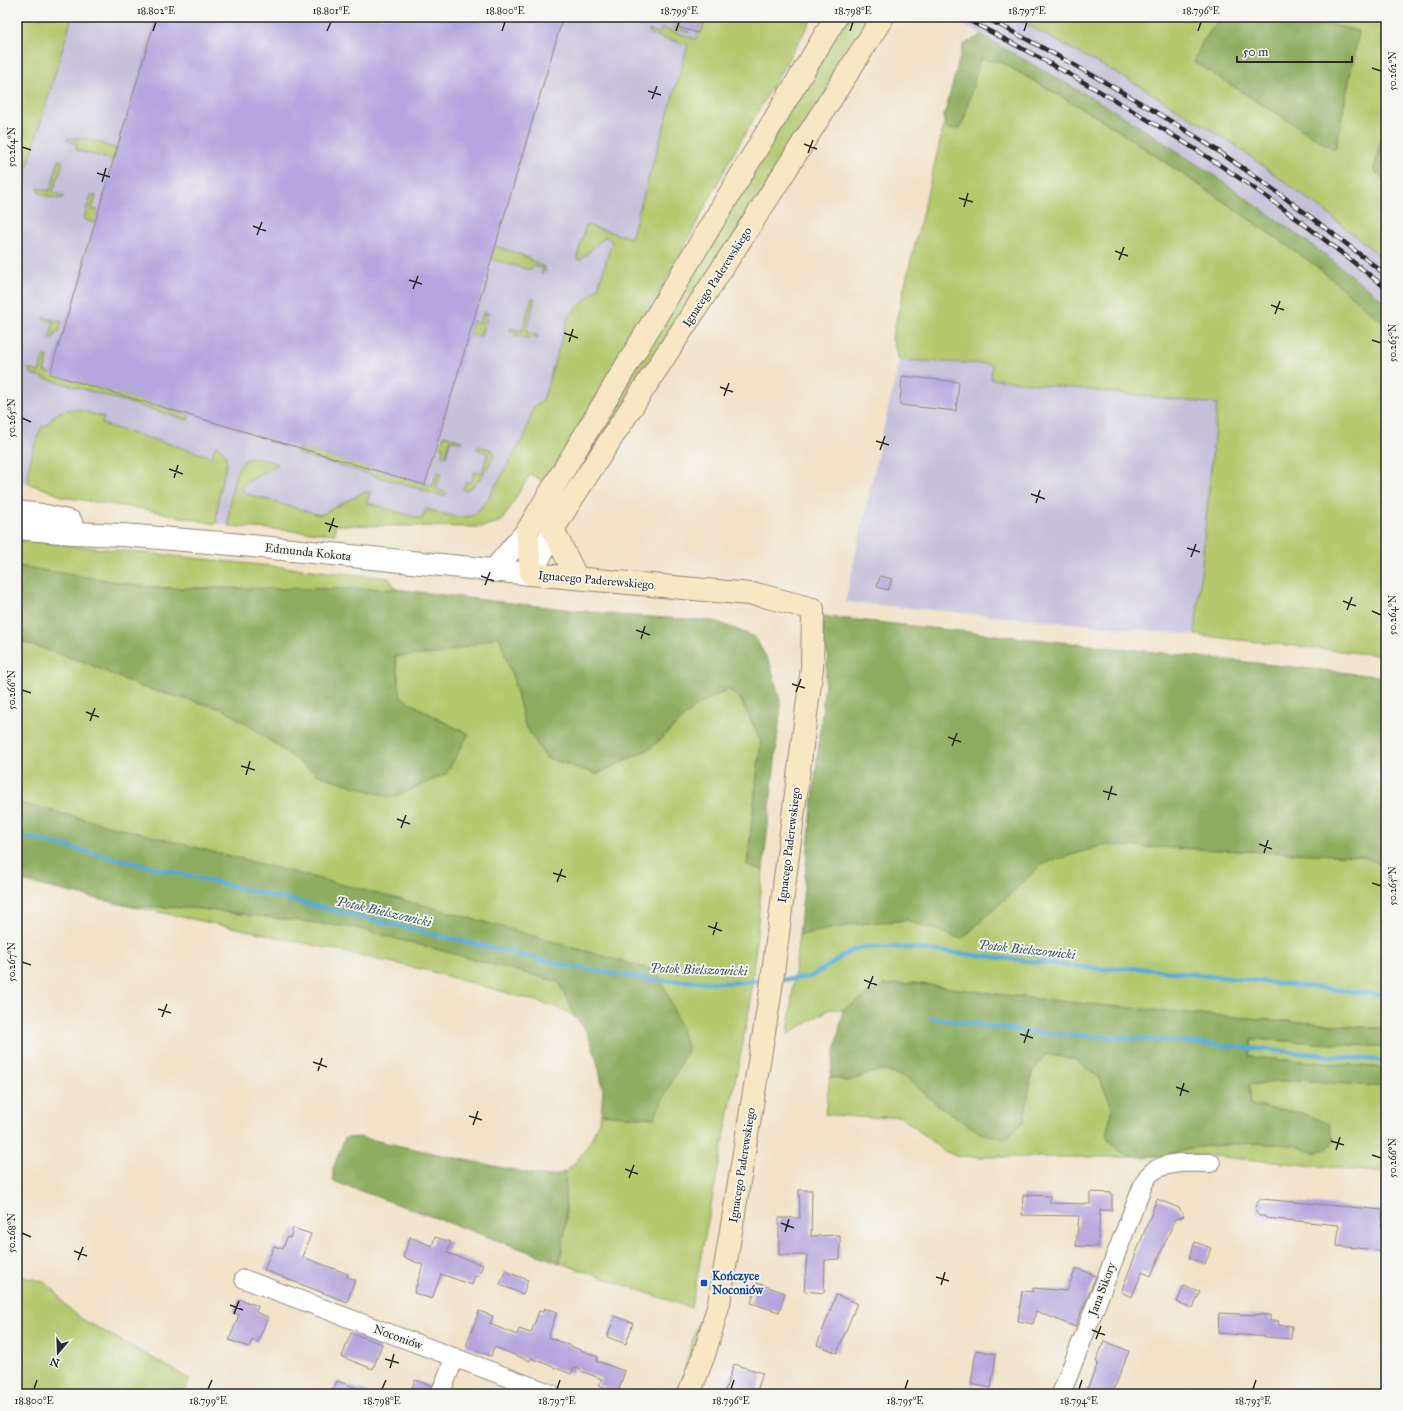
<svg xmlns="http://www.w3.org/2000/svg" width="1403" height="1411" font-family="'IM FELL Great Primer',serif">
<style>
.industrial{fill:#c6c0da}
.green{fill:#b3c96e;stroke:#6f7a4c}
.forest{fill:#8ead61;stroke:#5c6c46}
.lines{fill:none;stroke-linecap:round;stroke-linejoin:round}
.stream{stroke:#5aabd5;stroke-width:4.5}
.building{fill:#b5a5de}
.minor-casing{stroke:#8e867a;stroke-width:20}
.tertiary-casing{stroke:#8e867a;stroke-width:24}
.secondary-casing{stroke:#8e867a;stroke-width:24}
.minor{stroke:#fff;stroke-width:18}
.tertiary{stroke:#fff;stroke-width:22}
.secondary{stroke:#f9e7c3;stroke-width:22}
.rail-casing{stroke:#2b2b2b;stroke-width:4.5}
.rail{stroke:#f6f6f2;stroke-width:3;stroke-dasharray:9;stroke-linecap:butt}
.ticks{fill:none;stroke:#2b2b2b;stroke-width:1.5}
.transit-dot{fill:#1a4fb4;stroke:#f6f6f2;stroke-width:1.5}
.labels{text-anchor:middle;stroke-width:3.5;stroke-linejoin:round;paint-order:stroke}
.street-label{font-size:12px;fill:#2b2b2b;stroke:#f6f6f2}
.transit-label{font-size:12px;font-weight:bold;fill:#164399;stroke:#f6f6f2;text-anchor:start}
.water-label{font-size:13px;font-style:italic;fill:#3b5866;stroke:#f6f6f2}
.neatline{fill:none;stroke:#2b2b2b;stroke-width:1.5}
.ticks-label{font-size:10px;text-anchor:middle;fill:#2b2b2b}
</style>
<rect width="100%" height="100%" fill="#f6f6f2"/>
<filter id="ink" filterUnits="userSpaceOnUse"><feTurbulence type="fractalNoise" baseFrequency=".025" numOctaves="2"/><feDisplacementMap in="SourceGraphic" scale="8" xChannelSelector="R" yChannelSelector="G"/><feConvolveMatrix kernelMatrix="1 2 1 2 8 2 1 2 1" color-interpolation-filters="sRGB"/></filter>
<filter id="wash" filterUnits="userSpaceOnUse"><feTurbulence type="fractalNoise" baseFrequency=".012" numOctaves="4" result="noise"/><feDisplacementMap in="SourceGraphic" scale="16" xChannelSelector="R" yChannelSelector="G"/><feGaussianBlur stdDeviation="0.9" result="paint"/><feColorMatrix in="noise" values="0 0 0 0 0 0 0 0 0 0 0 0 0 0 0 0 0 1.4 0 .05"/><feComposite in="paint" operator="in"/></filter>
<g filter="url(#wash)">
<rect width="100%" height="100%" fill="#f2e2c8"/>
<path class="industrial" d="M17 17H753L481 527 335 525V534L229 526 149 510 63 497 40 487 17 482Z
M950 17H1013L1140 86 1233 144 1327 213 1386 261V303L1308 242 1216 177 1125 117Z
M899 360 992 364 991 379 1217 404 1195 635 845 602Z"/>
<path class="green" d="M17 17H72L17 202Z
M676 17H681L678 27 689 31 688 33 673 28Z
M703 17H813L733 154 674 266 545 482 530 474 502 521 481 527 335 525V534L229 526C228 513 232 476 240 465 243 461 249 458 254 458 261 458 271 462 278 464L241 486 244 493 320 515 364 492H370L367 503 422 519 426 509 452 516 462 517 472 516 479 510 486 502 525 435 533 407 543 401 568 317 598 288 612 242 606 236 581 259 578 260 577 257 586 225 631 238 688 45 650 34 649 30 660 33 661 28 696 39Z
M850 17H864L873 22 565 495 560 492 815 70Z
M1013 17H1221L1203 41 1335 149 1359 31 1297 17H1371L1386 21V116L1374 171 1386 180V261L1327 213 1233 144 1140 86Z
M980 59 999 61 1104 121 1211 193 1315 265 1386 325V656L1195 635 1217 404 991 379 992 364 899 360 892 338 944 125 949 130 964 119Z
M67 138 88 139 117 149 113 160 76 150 77 144 66 140Z
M59 160 63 161 53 192 64 196 63 198 59 199 41 194 39 193 38 188 50 191Z
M91 195 96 196 92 209 99 211 95 223 84 219Z
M495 246 522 255 544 267 546 271 541 274 543 268 532 266 530 270 491 259Z
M532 298 535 299 526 332 538 336 537 338C530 340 514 336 510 330V328L522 331Z
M484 312 488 313 480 337 469 334 473 321 480 323Z
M44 317 62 322 58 334 55 333 53 340 49 339 54 322 43 319Z
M44 355 48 357 44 371 190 415 188 420 31 374 28 369 39 372Z
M76 409 104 417 102 424 212 457 216 445 223 451 226 458 227 462 219 494 216 524 149 510 63 497 40 487 29 484C26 466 35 443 42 426L45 427C55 414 59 410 76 409Z
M444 435 462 441V443L450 440 446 457 442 455 444 448 441 447Z
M478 446 492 450 494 456C486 470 480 483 465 491L463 489 466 482 471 483 474 472 482 473 488 453 477 449Z
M299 448 433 486 437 472 441 473 436 489 447 493 444 496 297 453Z
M17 540 389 578 396 589 155 588 17 566Z
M499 636 513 678 525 725 546 758 597 774 651 748 695 707 728 689 741 700 761 741 747 865 763 870 750 1005 691 1308 560 1263 566 1221 565 1172C583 1157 594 1138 601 1114L654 1118 666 990 49 810 17 803V640L87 663 141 687 223 709 251 727 468 734 440 720 400 697 395 656 442 653Z
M1103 845 1360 856 1386 865V1029L1089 1005 979 992 914 983 884 985 843 1010 830 1009 788 1034 799 935 856 924 907 920 962 939 1042 864Z
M128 906 193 908 357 928 559 982 575 1017 557 1007 425 970 241 929Z
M1252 1039 1386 1047V1068L1249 1057Z
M1046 1054 1074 1059 1099 1077 1112 1106 1107 1137 1118 1150 1133 1157H980L957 1156 944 1151 900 1116C874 1119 851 1117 825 1114L830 1077 848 1081 880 1070 906 1077 938 1105 1024 1121 1032 1072Z
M1299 1080 1386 1087V1173L1202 1155 1163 1156 1198 1147 1251 1143 1294 1145 1315 1153 1303 1113 1251 1105 1249 1085Z
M17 1276 42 1281 54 1290 67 1307 82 1319 190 1379 184 1394H17Z
M697 1324 704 1325 681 1394H677L684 1373Z"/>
<path class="forest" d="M1221 17H1297L1359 31 1335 150 1194 62 1203 41Z
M981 35 1125 117 1216 177 1308 242 1386 303V325L1315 265 1211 193 1104 121 999 61 980 59 964 119 960 128 949 130 944 125V116L963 45Z
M1386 116V180L1374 171Z
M17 566 155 588 396 589 475 599 619 615 715 621 755 637 771 666 781 705 763 870 747 865 761 741 741 700 728 689 695 707 651 748 597 774 546 758 525 725 513 678 499 636 442 654 395 656 401 697 440 720 469 734 446 774 392 798 318 775 251 727 223 709 141 687 87 663 17 640Z
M810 615 1386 677V865L1360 856 1103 845 1042 864 962 939 907 920 856 924 799 935 828 655Z
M17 803 49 810 442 910 656 971 666 990 688 1048 654 1118 601 1114 603 1091 599 1069 594 1051 587 1032 575 1017 559 982 356 928 193 908 128 906 17 880Z
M914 983C1071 1006 1228 1016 1386 1029V1047L1252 1039 1249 1057 1386 1068V1087L1299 1080 1249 1085 1251 1105 1303 1113 1329 1124 1334 1141 1328 1148 1315 1153 1294 1145 1251 1143 1198 1147 1163 1156 1133 1157 1118 1150 1107 1137 1112 1106 1099 1077 1074 1059 1046 1054 1032 1072 1024 1121 1008 1138 982 1134 938 1105 906 1077 880 1070 848 1081 830 1077 843 1010 884 985Z
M359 1137 475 1162 533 1174 552 1176 565 1172 566 1221 560 1263 333 1181V1168L345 1138Z"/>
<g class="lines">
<path class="stream" d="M17 835 567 966 653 980 730 983 767 980
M778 980 811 977 851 951 864 947 909 948 1102 969 1136 968 1386 995
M932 1018 1028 1032 1174 1041 1386 1061"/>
</g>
<g id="blocks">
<path class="building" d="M156 17H563L425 485 50 374Z
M681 17H703L698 33 678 27Z
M902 376 959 382 956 411 900 405Z
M880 576 892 579 888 590 877 587Z
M799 1190H812L811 1236 840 1235V1259L825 1260 824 1293 804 1291 807 1255H779V1218H800Z
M1090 1192 1112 1193V1210H1100L1098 1247 1076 1246 1079 1216 1022 1215 1023 1195 1050 1196V1203L1090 1204Z
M1157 1199 1179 1208 1184 1216 1175 1219 1151 1276 1142 1272 1132 1297 1121 1292Z
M1261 1199 1383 1210 1381 1228 1386 1229V1251L1337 1246 1339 1225 1265 1218V1216H1259L1256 1211 1257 1203Z
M293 1228 311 1234 303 1257 348 1274 347 1277 355 1280 347 1302 264 1270 274 1246 283 1249 287 1237 290 1238Z
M410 1237 432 1246 435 1237 451 1242 447 1253 483 1265 478 1277 475 1276 472 1285 441 1274 432 1299 414 1293 423 1265 403 1257Z
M1195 1242 1211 1248 1205 1264 1189 1258Z
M1076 1268 1096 1276 1075 1327 1036 1311 1033 1324 1018 1321 1022 1291 1033 1292V1288L1067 1291Z
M505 1271 528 1280 523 1294 500 1285Z
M757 1283 785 1293 779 1312 751 1303Z
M1184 1286 1200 1292 1193 1308 1177 1302Z
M836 1295 857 1303 837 1353 817 1345Z
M239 1299 258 1306 256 1312 268 1317 258 1342 252 1340 249 1347 229 1340 239 1315 233 1313Z
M544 1308 557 1312 548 1337 598 1357 596 1361 625 1371 618 1392 599 1385 602 1379 581 1371 577 1367 576 1369 574 1368 571 1374 531 1358 530 1361 494 1347 491 1356 466 1346 479 1311 493 1316 490 1324 517 1335 519 1329 531 1333 539 1311 543 1312Z
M1219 1313 1257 1315 1258 1314 1270 1315V1321H1279L1278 1325 1292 1326 1291 1339 1218 1333Z
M615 1316 633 1323 626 1344 607 1337Z
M351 1333 382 1344 373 1369 342 1357Z
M1104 1341 1129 1351 1112 1394H1085L1098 1363 1096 1362Z
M976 1350 996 1354 991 1388 971 1384Z
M734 1364 763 1373 756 1394H724Z
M415 1380 432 1386 430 1394H410Z
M337 1381 369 1392V1394H331Z"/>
</g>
</g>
<g filter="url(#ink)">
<use href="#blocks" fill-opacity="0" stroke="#8e867a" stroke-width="1"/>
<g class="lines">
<g class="minor-casing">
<path id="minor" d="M244 1279 552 1394
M440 1394 455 1357
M1061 1394 1143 1185C1145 1181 1147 1177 1150 1174 1163 1160 1194 1163 1211 1163"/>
</g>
<g class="tertiary-casing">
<path id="tertiary" d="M17 512 41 515 71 522
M17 528 73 533 123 535 221 543 531 574 553 530
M493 571 527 531"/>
</g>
<g class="secondary-casing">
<path id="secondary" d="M577 578 553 530 568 505 766 201 883 17
M689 1394 705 1352 719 1303 770 996 812 668 813 609 760 595 531 574 527 531 836 17"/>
</g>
<use href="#minor" class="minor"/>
<use href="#tertiary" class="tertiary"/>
<use href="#secondary" class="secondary"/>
<g class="rail-casing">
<path id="rail" d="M962 17C1062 68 1159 123 1251 186 1298 218 1342 253 1386 288
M984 17C1064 58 1143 102 1218 151 1276 190 1332 232 1386 275"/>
</g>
<use href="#rail" class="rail"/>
</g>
</g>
<path class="ticks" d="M153 31 156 22M327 31 331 22M502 31 505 22M676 31 679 22M850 31 853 22M1024 31 1027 22M1198 31 1201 22M1372 68 1381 71M648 91 661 95M652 99 657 86M804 144 817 149M22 147 31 150M808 153 813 140M97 173 110 177M102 182 106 168M959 198 973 202M964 207 968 193M253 226 266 231M257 235 262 222M1115 251 1128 256M1119 260 1124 247M409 280 422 284M413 289 418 276M1271 305 1284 310M1275 314 1280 301M564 333 578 338M1372 340 1381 343M569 342 573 329M720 387 733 392M724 396 729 383M22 418 31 422M876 441 889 445M880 450 885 436M169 469 183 474M174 478 178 465M1031 494 1045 499M1036 503 1040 490M325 523 338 527M329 532 334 518M1187 548 1200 552M1191 557 1196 544M481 576 494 581M485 585 490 572M1343 601 1356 606M1347 610 1352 597M1372 611 1381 615M636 630 650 635M641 639 645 626M792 684 805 688M22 690 31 693M796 692 801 679M86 712 99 717M90 721 95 708M948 737 961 742M952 746 957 733M241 766 255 770M246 775 250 761M1103 791 1117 795M1108 800 1112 786M397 819 410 824M401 828 406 815M1259 844 1272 849M1264 853 1268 840M553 873 566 877M557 882 562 869M1372 883 1381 886M708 926 722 931M713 935 717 922M22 962 31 965M864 980 877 985M868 989 873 976M158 1009 171 1013M162 1017 167 1004M1020 1034 1033 1038M1024 1043 1029 1029M313 1062 327 1067M318 1071 322 1058M1176 1087 1189 1092M1180 1096 1184 1083M469 1116 482 1120M473 1125 478 1111M1331 1141 1344 1145M1336 1150 1340 1137M1372 1155 1381 1158M625 1169 638 1174M629 1178 634 1165M781 1223 794 1228M785 1232 789 1219M22 1233 31 1237M74 1251 87 1256M78 1260 83 1247M936 1277 949 1281M941 1285 945 1272M230 1305 243 1310M234 1314 239 1301M1092 1330 1105 1335M1096 1339 1101 1326M385 1359 399 1363M390 1368 394 1354M34 1389 37 1380M208 1389 212 1380M382 1389 386 1380M557 1389 560 1380M731 1389 734 1380M905 1389 908 1380M1079 1389 1082 1380M1253 1389 1256 1380"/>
<rect class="transit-dot" x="700" y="1279" width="8" height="8" rx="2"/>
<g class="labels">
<g class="street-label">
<text transform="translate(717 277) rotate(-57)" y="4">Ignacego Paderewskiego</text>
<text transform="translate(308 552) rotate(6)" y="4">Edmunda Kokota</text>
<text transform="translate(596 580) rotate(5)" y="4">Ignacego Paderewskiego</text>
<text transform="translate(789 845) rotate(-83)" y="4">Ignacego Paderewskiego</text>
<text transform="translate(742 1165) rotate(-81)" y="4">Ignacego Paderewskiego</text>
<text transform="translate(1102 1289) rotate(-69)" y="4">Jana Sikory</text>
<text transform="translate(398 1337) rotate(20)" y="4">Noconiów</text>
</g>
<g class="transit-label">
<text x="712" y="1280">Kończyce<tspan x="712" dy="14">Noconiów</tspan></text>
</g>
<g class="water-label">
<text transform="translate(384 911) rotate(13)" y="5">Potok Bielszowicki</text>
<text transform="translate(1027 949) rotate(6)" y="5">Potok Bielszowicki</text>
<text transform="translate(699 969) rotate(2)" y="5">Potok Bielszowicki</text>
</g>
</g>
<rect width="1403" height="1411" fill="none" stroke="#f6f6f2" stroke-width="44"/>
<g transform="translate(58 1353) rotate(199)" stroke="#f6f6f2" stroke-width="3" paint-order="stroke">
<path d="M0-3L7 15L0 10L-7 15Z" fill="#2b2b2b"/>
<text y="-6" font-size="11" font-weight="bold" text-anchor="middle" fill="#2b2b2b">N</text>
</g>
<path d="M1237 56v6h115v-6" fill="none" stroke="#2b2b2b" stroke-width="2"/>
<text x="1243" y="56" font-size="12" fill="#2b2b2b" stroke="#f6f6f2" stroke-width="3" paint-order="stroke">50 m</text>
<rect x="22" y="22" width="1359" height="1367" class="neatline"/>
<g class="ticks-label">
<text x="156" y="14">18.802°E</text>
<text x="331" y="14">18.801°E</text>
<text x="505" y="14">18.800°E</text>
<text x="679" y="14">18.799°E</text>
<text x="853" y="14">18.798°E</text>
<text x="1027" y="14">18.797°E</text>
<text x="1201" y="14">18.796°E</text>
<text transform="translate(1392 71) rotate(-90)" y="4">50.262°N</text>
<text transform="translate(11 147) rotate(-90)" y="4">50.264°N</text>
<text transform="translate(1392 343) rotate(-90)" y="4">50.263°N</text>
<text transform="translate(11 418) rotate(-90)" y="4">50.265°N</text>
<text transform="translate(1392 615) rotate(-90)" y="4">50.264°N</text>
<text transform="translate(11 690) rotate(-90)" y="4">50.266°N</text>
<text transform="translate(1392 886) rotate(-90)" y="4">50.265°N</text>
<text transform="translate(11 962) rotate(-90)" y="4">50.267°N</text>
<text transform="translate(1392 1158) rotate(-90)" y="4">50.266°N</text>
<text transform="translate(11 1233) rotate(-90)" y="4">50.268°N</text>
<text x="34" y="1404">18.800°E</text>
<text x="208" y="1404">18.799°E</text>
<text x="382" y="1404">18.798°E</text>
<text x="557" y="1404">18.797°E</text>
<text x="731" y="1404">18.796°E</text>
<text x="905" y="1404">18.795°E</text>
<text x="1079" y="1404">18.794°E</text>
<text x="1253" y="1404">18.793°E</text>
</g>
</svg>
